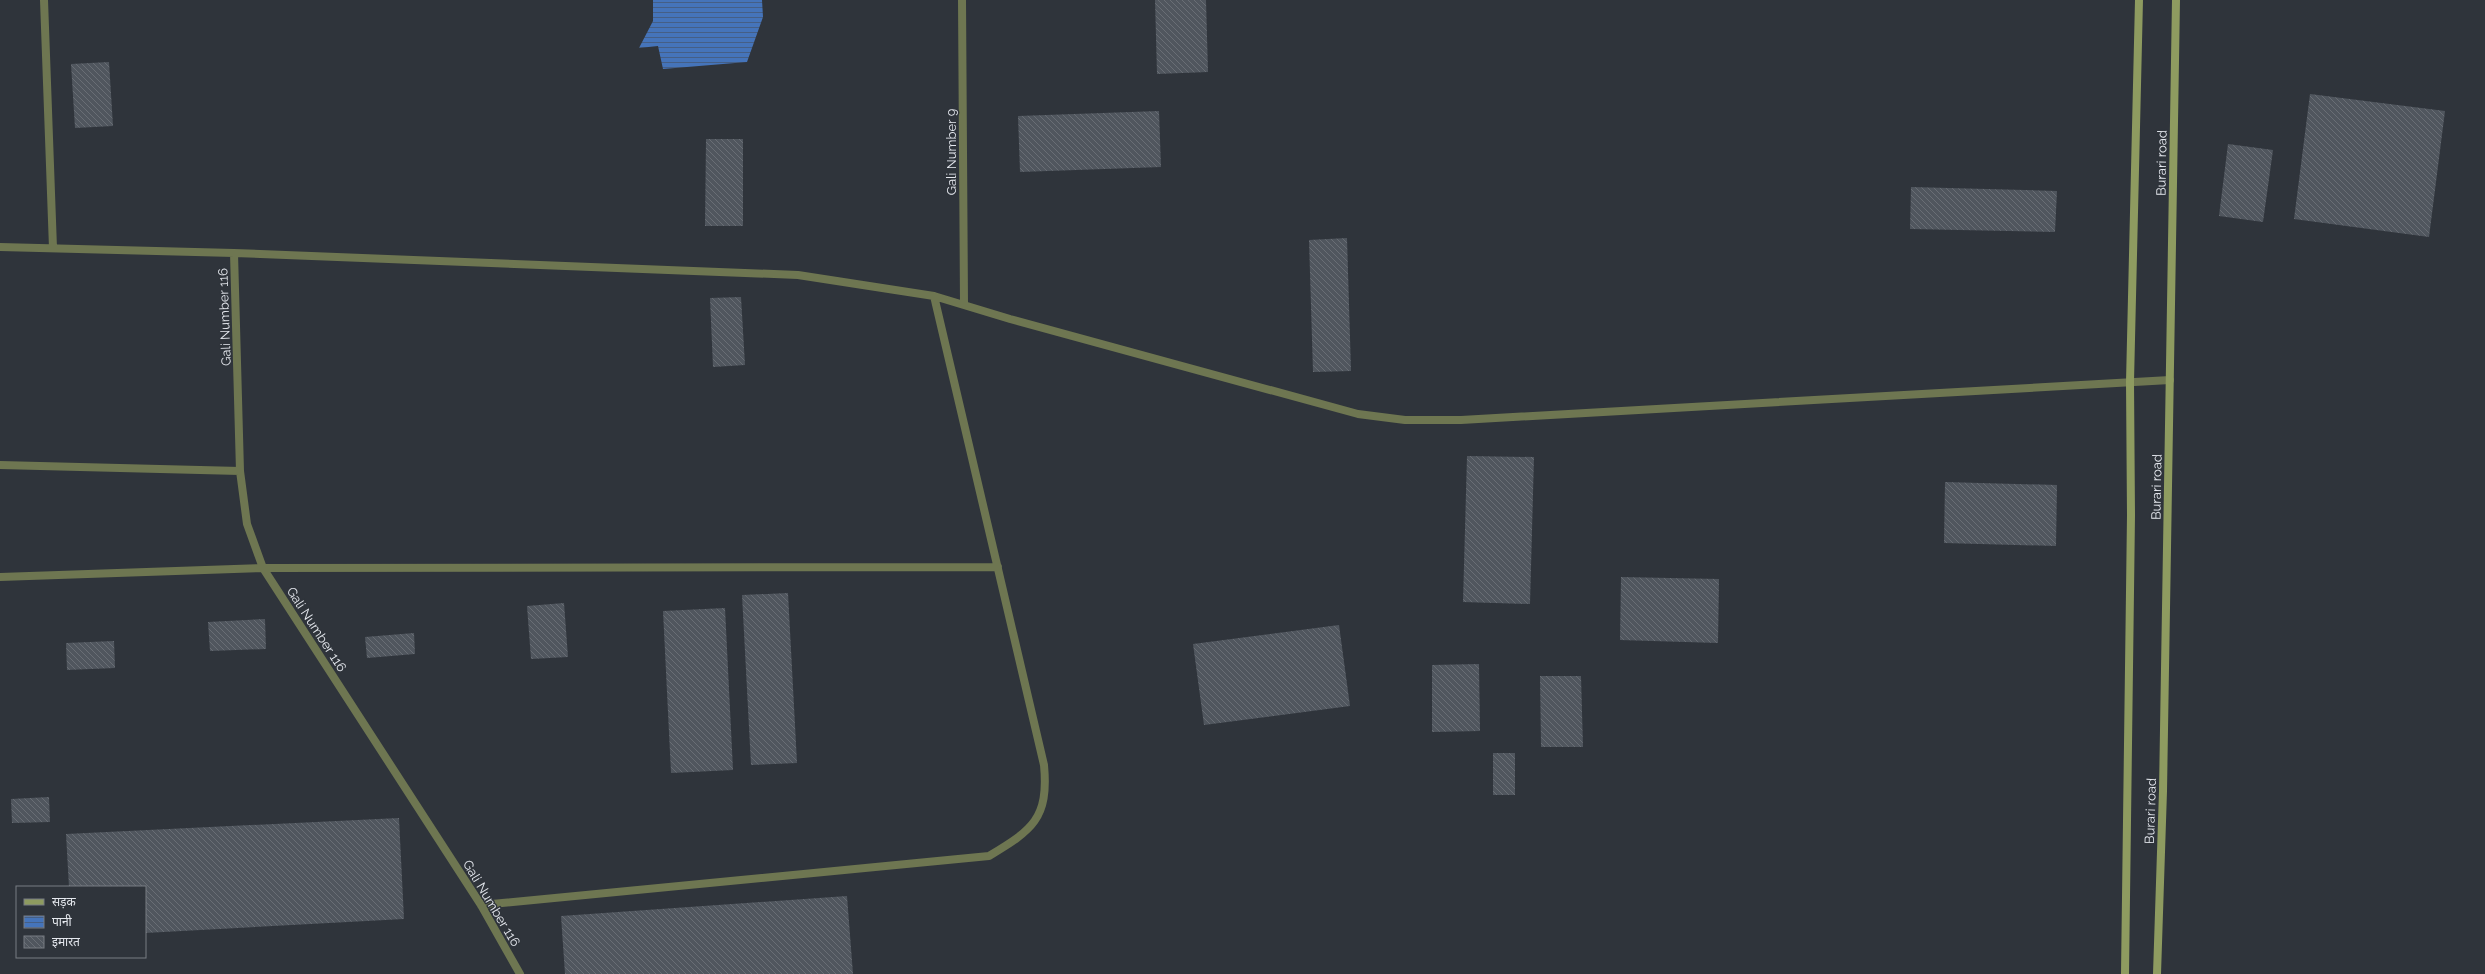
<svg xmlns="http://www.w3.org/2000/svg" width="2485" height="974" font-family="Raleway,'Noto Sans Devanagari',sans-serif">
<style>
.water{fill:url(#water-rules)}
.building{fill:url(#building-back-hatch)}
.lines{fill:none;stroke-linecap:round;stroke-linejoin:round}
.minor{stroke:#6e7651;stroke-width:8}
.secondary{stroke:#8e9b60;stroke-width:8}
.labels{text-anchor:middle;stroke-width:3;stroke-linejoin:round;paint-order:stroke}
.street-label{font-size:13px;fill:#e5e8ee;stroke:#2f343b}
</style>
<defs>
<pattern id="water-rules" width="6" height="5" patternUnits="userSpaceOnUse"><rect width="6" height="5" fill="#4574ba"/><path d="M0 2.5h6" fill="none" stroke="#455f86"/></pattern>
<pattern id="building-back-hatch" width="6" height="6" patternUnits="userSpaceOnUse"><rect width="6" height="6" fill="#50565e"/><path d="M-1 5l2 2M0 0l6 6M5-1l2 2" fill="none" stroke="#696e75"/></pattern>
</defs>
<rect width="100%" height="100%" fill="#2f343b"/>
<path class="water" d="M653 0H762L763 17 747 62 663 69 658 46 639 48 653 21Z"/>
<path class="building" d="M1155 0H1206L1208 72 1157 74Z
M109 62 113 126 75 128 71 64Z
M2310 94 2445 111 2429 237 2294 219Z
M1159 111 1161 167 1020 172 1018 116Z
M706 139H743V226H705Z
M2228 144 2273 150 2263 222 2219 216Z
M1911 187 2057 191 2055 232 1910 229Z
M1347 238 1351 371 1313 372 1309 240Z
M741 297 745 365 713 367 710 298Z
M1467 456 1534 457 1530 604 1463 602Z
M1945 482 2057 485 2056 546 1944 543Z
M1621 577 1719 579 1718 643 1620 640Z
M788 593 797 763 751 765 742 595Z
M564 603 568 657 531 659 527 606Z
M725 608 733 770 671 773 663 611Z
M265 619 266 649 210 651 208 622Z
M1339 625 1350 706 1204 725 1193 644Z
M414 633 415 654 367 658 365 637Z
M114 641 115 668 67 670 66 643Z
M1479 664 1480 731 1432 732V665Z
M1540 676H1581L1583 747H1541Z
M1493 753H1515V795H1493Z
M49 797 50 822 12 823 11 799Z
M399 818 404 919 145 933V887H69L66 834Z
M847 896 853 974H565L561 916Z"/>
<g class="lines">
<path class="minor" d="M44 0 53 248
M962 0 964 303
M0 247 234 253 798 275 934 296 1010 319 1358 414 1405 420H1461L2170 380
M234 253 240 471 247 524 263 568 481 905 520 974
M0 465 240 471
M0 577 263 568 998 567
M481 905 989 856C1032 830 1049 819 1044 765L934 296"/>
<path class="secondary" d="M2125 974 2131 515 2130 382 2139 0
M2157 974 2163 791 2176 0"/>
</g>
<g class="labels">
<g class="street-label">
<text transform="translate(951 152) rotate(-90)" y="5">Gali Number 9</text>
<text transform="translate(2161 163) rotate(-89)" y="5">Burari road</text>
<text transform="translate(224 317) rotate(-92)" y="5">Gali Number 116</text>
<text transform="translate(2156 487) rotate(-89)" y="5">Burari road</text>
<text transform="translate(317 629) rotate(57)" y="5">Gali Number 116</text>
<text transform="translate(2150 811) rotate(-88)" y="5">Burari road</text>
<text transform="translate(492 903) rotate(59)" y="5">Gali Number 116</text>
</g>
</g>
<rect x="16" y="886" width="130" height="72" fill="#2f343b" stroke="#787c83"/>
<rect x="24" y="899" width="20" height="6" fill="#8e9b60" stroke="#787c83"/>
<text x="52" y="906" font-size="12" fill="#e5e8ee">सड़क</text>
<rect x="24" y="916" width="20" height="12" fill="url(#water-rules)" stroke="#787c83"/>
<text x="52" y="926" font-size="12" fill="#e5e8ee">पानी</text>
<rect x="24" y="936" width="20" height="12" fill="url(#building-back-hatch)" stroke="#787c83"/>
<text x="52" y="946" font-size="12" fill="#e5e8ee">इमारत</text>
</svg>
